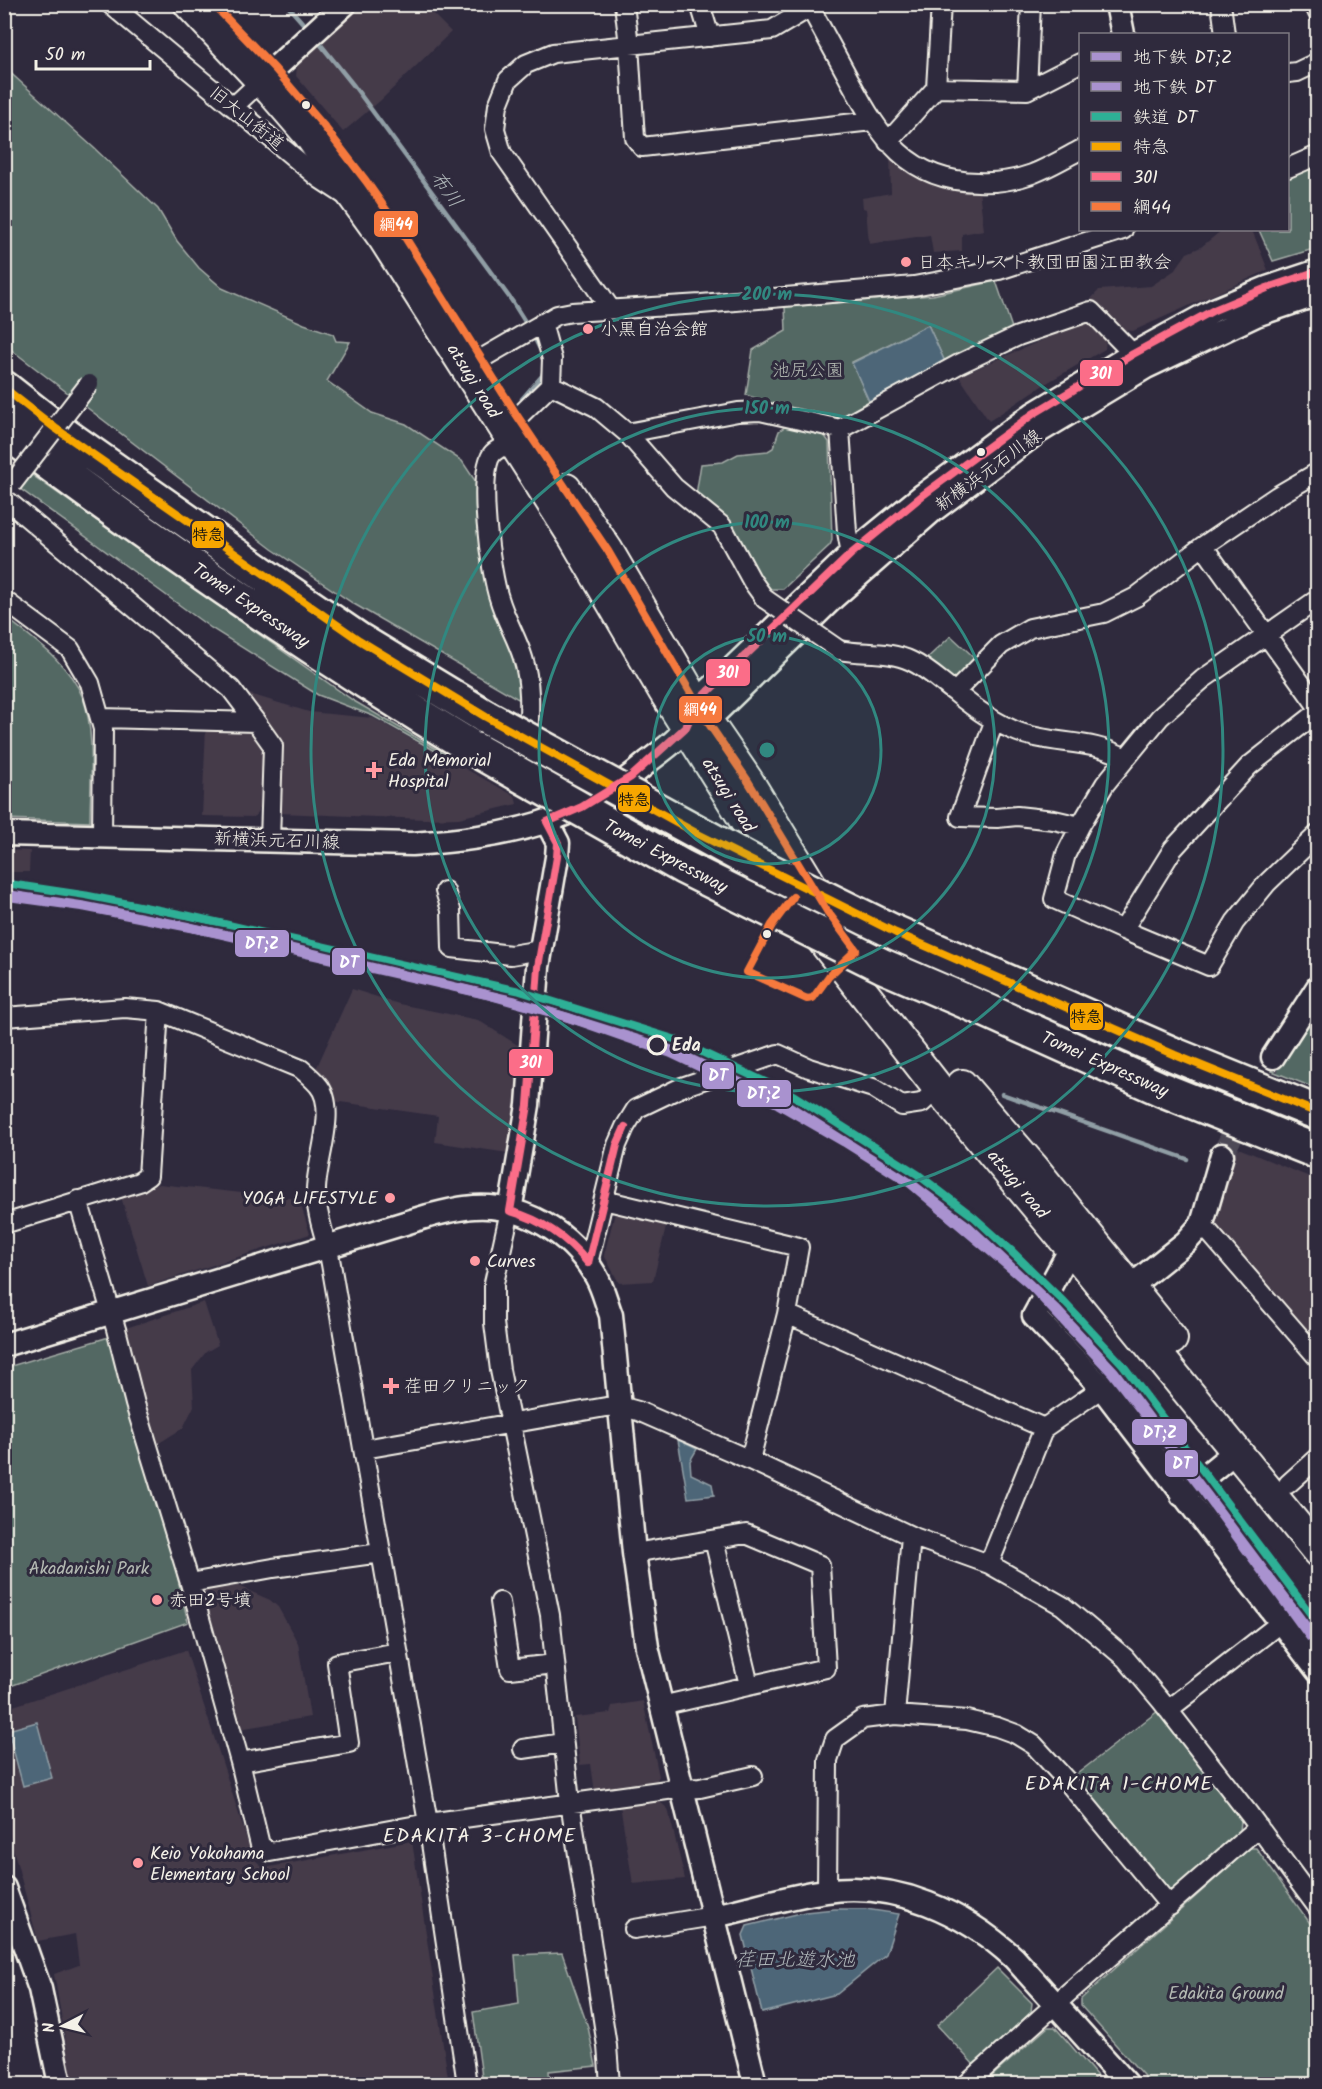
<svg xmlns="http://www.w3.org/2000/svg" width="1322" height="2089" font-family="Kalam,'Klee One',sans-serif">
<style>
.built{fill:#443a4a}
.green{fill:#536864;stroke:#a4aca6;stroke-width:1.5}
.water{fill:#4d6678;stroke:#909ea5;stroke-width:1.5}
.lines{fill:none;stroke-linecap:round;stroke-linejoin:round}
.stream{stroke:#909ea5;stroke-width:4.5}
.tertiary-tunnel{stroke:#4d4857;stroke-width:22;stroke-dasharray:22 11;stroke-linecap:butt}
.minor-casing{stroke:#f4f1e8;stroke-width:22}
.tertiary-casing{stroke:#f4f1e8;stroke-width:27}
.trunk-casing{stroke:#f4f1e8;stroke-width:34}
.motorway-casing{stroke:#f4f1e8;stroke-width:38}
.minor{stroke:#2f2a3d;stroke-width:18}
.tertiary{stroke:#2f2a3d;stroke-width:22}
.trunk{stroke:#2f2a3d;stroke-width:30}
.motorway{stroke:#2f2a3d;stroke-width:33}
.minor-bridge-casing{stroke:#f4f1e8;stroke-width:22;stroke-linecap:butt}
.motorway-bridge-casing{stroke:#f4f1e8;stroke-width:38;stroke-linecap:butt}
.minor-bridge{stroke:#2f2a3d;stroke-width:18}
.motorway-bridge{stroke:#2f2a3d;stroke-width:33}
.bus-1-casing{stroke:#2f2a3d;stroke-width:12}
.bus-2-casing{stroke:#2f2a3d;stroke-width:12}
.bus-3-casing{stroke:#2f2a3d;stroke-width:12}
.bus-1{stroke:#f7a600;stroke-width:8}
.bus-2{stroke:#fb6d88;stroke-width:8}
.bus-3{stroke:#f6793e;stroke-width:8}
.rail-1-casing{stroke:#2f2a3d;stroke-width:14}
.rail-1{stroke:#2eb096;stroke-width:9}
.metro-1-casing{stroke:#2f2a3d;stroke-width:14}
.metro-2-casing{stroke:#2f2a3d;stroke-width:14}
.metro-1{stroke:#a992cf;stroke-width:9}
.metro-2{stroke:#a992cf;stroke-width:9}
.ring{fill:none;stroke:#318880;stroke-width:3}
.bus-dot{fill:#f4f1e8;stroke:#2f2a3d;stroke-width:2}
.poi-dot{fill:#ff9aa2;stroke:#2f2a3d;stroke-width:2}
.stop-dot{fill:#2f2a3d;stroke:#f4f1e8;stroke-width:3}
.labels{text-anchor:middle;stroke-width:6;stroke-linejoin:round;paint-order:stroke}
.street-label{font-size:18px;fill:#f4f1e8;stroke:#2f2a3d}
.poi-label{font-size:18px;fill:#f4f1e8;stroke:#2f2a3d;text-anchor:start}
.park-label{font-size:18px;fill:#b4bab3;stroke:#2f2a3d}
.stop-label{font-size:18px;font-weight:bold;fill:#f4f1e8;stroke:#2f2a3d;text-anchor:start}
.water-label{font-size:20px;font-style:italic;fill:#b1b9bb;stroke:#2f2a3d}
.neighbourhood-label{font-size:20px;letter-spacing:1.5px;fill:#f4f1e8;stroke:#2f2a3d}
.centre{fill:#318880;stroke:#2f2a3d;stroke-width:3}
.ring-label{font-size:18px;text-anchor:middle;font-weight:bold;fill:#318880;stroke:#2f2a3d;stroke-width:6;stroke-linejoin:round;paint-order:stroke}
.line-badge{stroke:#2f2a3d;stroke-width:2}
.badge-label{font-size:16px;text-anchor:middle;font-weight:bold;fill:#fff}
.pale-badge-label{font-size:16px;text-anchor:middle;font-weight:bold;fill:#111}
</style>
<rect width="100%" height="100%" fill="#2f2a3d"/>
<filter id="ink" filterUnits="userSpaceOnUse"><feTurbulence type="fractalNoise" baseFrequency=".0167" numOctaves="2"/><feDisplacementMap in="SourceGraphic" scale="12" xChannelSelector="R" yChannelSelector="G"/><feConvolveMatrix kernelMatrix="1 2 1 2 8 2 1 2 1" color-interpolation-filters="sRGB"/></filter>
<g filter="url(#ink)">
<path class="built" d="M363 5H424L451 32 381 100 343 132 296 76 297 65Z
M890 154 979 190 984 230 962 234V251L933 253 930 235 869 244 866 209 863 208 862 198 891 193Z
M1222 230H1252L1268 270 1133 331 1123 330 1091 299 1099 290 1151 286 1175 270 1187 253 1201 247Z
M1084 322 1093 323 1106 337 1105 349 1045 384 989 421 959 376Z
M243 692 309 712 373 718 515 796 517 804 459 818 425 819 279 813 282 743Z
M243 725 255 734 263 752 259 811 254 817 202 816 206 726Z
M5 850 30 851 29 872H5Z
M352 989 399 1004 478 1020 519 1046 516 1102 508 1153 435 1142 438 1116 333 1101 316 1069Z
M1226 1143 1317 1180V1348L1209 1225 1218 1155Z
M159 1184 299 1199 310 1234 148 1286 121 1197Z
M616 1209 668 1219 653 1281 619 1283 604 1255Z
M204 1302 218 1345 206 1352 192 1370 194 1406 183 1428 156 1445 123 1329Z
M234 1582 236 1585 270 1600 278 1607 298 1643 310 1717 239 1729 198 1593 204 1587Z
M186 1650 253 1858 264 1868 412 1841 449 2084H73L54 1974 79 1965 75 1934 38 1941 5 1819 4 1709Z
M643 1701 659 1776 655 1784 595 1793 591 1764 580 1765 575 1717 610 1713 612 1706Z
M658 1800 668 1809 685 1879 633 1884 620 1805Z"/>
<path class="green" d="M5 68 94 148 158 209 177 241 199 268 222 288 304 324 333 334 336 341 350 342 327 381 372 413 406 424 462 461 480 488 526 692 520 700 354 604 272 549 5 345Z
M1317 162V248L1273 261 1259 230H1288V176Z
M996 281 1013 331 981 343 945 362 928 325 852 362 869 401 831 423 746 395 753 350 786 331 785 307 933 295Z
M786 426 824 435 829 442 832 540 830 545 783 589H771L763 582 696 495 701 464 723 462 738 454 768 451 773 448 779 431Z
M29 473 354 701 450 757H446L373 716 318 695 211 628 19 488Z
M4 616C33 639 69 663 83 698 96 734 90 784 90 822L5 819Z
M951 636 977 660 951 687 922 663Z
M1317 1000V1089L1272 1071 1291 1038Z
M109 1337 162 1511 188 1622 5 1688 4 1368Z
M1158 1711 1241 1820 1240 1832 1176 1890H1165L1073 1777Z
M1250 1848H1256L1317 1933V2084H1151L1081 2006V1999Z
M562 1953 588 2027 596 2066 549 2071 550 2084H483L473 2012 519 2004 515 1955Z
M997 1968 1032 2003 1031 2012 975 2066 937 2025Z
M1048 2027H1055L1097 2076 1087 2084H983Z"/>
<path class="water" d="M928 325 945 362 869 401 852 363Z
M678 1440 697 1449 690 1461 691 1474 712 1484 714 1495 688 1498Z
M37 1722 52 1778 23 1786 8 1730Z
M835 1909H866L899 1914 886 1954 837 1994 762 2013 743 1935 747 1926 805 1912Z"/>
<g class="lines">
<path class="stream" d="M286 4 308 29
M317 40 354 86 512 301 529 328
M533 335 541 351
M522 399 542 376 544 370
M1002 1094 1187 1159"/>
<path class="tertiary-tunnel" d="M1222 1155 1273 1057"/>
<g class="minor-casing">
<path id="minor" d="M110 4 320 179 343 194
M624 4 629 45 635 138 642 147 872 121
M700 4 710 37
M1221 4 1225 34
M1314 4 1318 13
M811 9C824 33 837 57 850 81 880 137 908 181 978 182 996 183 1015 180 1032 174 1048 168 1065 158 1080 150
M1288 73 1297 72 1318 62
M936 88 1027 90 1080 63
M1027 90 1031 4
M233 107 261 81
M888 142 936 88 941 4
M1288 168 1318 155
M610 308 502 153 495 129 498 105 508 80 526 64 553 53 772 30 816 4
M542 323 552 359 551 385
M481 359 557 315 572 312 701 304 914 286 999 270 1123 230
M518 417 551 385 596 407 627 433 674 487 722 526 752 581 765 599
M840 429 847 532 851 554
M627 433 738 412 760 411 840 429 959 364 1018 336 1091 311 1142 363
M513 442C507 445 498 448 493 453 476 470 491 576 499 598 505 619 517 638 523 658 532 686 529 717 528 745
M4 498 231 689 256 722
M1203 546 1318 707
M1318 599 1203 679 1160 717 1105 784 1080 826 1066 854 1054 899 1123 930 1209 966 1235 922 1267 883 1318 834
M4 600 70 649 90 683 103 729 102 836
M839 650C863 655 888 650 911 661 928 669 941 682 956 693 975 709 995 723 1018 732 1052 745 1093 739 1125 758
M955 692 1001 645 1030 628 1104 613 1136 597 1203 546 1277 496 1318 472
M101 718 256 722 273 746 270 840
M994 722 960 817 997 818 1017 816 1054 820 1080 826
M445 891 451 910 452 948 511 955 541 950
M1123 930 1173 849 1249 766 1318 712
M4 1017 125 1008 159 1011 301 1069C307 1074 313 1079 318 1085 339 1108 315 1164 316 1192 316 1217 327 1240 331 1264L428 1823 467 2084
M78 1200 116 1329 135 1404 190 1583 240 1762 260 1845 270 1852 428 1823 667 1790 700 1788 753 1776
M604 1200 799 1247 787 1314 750 1460
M510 1211 494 1283V1323L500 1370 550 1615 570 1802 607 2046 610 2084
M4 1224 139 1182 148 1176 159 1011
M1202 1224 1318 1358
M588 1263 617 1145 625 1127 636 1109 682 1087 778 1054 809 1068 873 1088 902 1106 922 1103 938 1088
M787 1314 1044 1428
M364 1449 606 1407 620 1406 638 1411 750 1460 911 1536 989 1564 1063 1606 1125 1658 1162 1702 1249 1814 1318 1908
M1288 1484 1318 1457
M714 1540 749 1685
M634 1553 746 1534 820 1565 826 1668 661 1706
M989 1564 1044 1428 1102 1388
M190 1583 273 1568 380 1553
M500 1602 510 1669 555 1664
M1168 1710 1280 1623
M895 1715 911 1536
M523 1749 563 1743
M240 1762 349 1743 337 1663 398 1652
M827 1891 828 1760 835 1739 863 1719 895 1715 967 1720 997 1727 1016 1734 1034 1745 1066 1780 1170 1906
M634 1929 714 1916
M967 2084 1068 1993 1259 1827"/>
</g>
<g class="tertiary-casing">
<path id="tertiary" d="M1117 4 1123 34
M261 81 345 4
M694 725 707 721 834 597 931 512 1038 432 1146 367 1256 315 1318 294
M4 834 412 844C505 837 576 825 649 761 661 751 678 741 686 727 691 720 693 710 697 702L851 554 923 495 1033 414 1133 354 1214 310 1267 288 1318 271
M1273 1057 1318 987
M510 1211 528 1105 538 967 557 857 558 843 547 822
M1071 1248 1034 1316 1102 1388 1318 1671
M1130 1287 1186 1242 1202 1224 1222 1155
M4 1345 428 1216C443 1212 458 1208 474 1207 524 1204 571 1233 596 1276 603 1288 606 1302 611 1315L634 1553 647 1647 755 2084
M1182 1495 1236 1451
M4 1888 40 1989 60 2084
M714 1916C752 1908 788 1896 826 1891 896 1881 964 1912 1014 1958L1127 2084"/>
</g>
<g class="trunk-casing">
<path id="trunk" d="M189 4 271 91 309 135 384 239 573 536 663 690 809 923 938 1088 1071 1248 1318 1552
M566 489 608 551 707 721 748 781 827 911 861 958
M962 1085 1032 1166 1172 1339"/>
</g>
<g class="motorway-casing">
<path id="motorway" d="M4 388 55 428 264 575 359 640 486 717
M4 430C156 544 313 652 476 750
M995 976 1175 1055 1318 1113
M981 1008 1161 1089 1318 1152"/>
</g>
<use href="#minor" class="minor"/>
<use href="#tertiary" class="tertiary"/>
<use href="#trunk" class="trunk"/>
<use href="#motorway" class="motorway"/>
<g class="minor-bridge-casing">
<path id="minor-bridge" d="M12 484 89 384
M765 599 839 650"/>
</g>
<g class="motorway-bridge-casing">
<path id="motorway-bridge" d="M486 717 756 864 896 933 995 976
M476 750 683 867 883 966 981 1008"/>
</g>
<use href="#minor-bridge" class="minor-bridge"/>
<use href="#motorway-bridge" class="motorway-bridge"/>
<g class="bus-1-casing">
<path id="bus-1" d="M4 388 55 428 359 640 486 717 698 834 896 933 1175 1055 1318 1113"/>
</g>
<g class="bus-2-casing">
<path id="bus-2" d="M547 822 582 807 631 777 686 727 697 702 851 554 923 495 1033 414 1133 354 1214 310 1267 288 1318 271
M547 822 558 843 557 857 538 967 528 1105 510 1211C542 1220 567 1237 588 1263
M588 1263 617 1145 625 1127"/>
</g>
<g class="bus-3-casing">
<path id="bus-3" d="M213 4 275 69 323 125 366 181 403 234 516 414 608 551 707 721 748 781 827 911 856 950
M747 972 807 999 813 998 829 976 856 950
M747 972 772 925 793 897"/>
</g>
<use href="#bus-1" class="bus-1"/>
<use href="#bus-2" class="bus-2"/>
<use href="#bus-3" class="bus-3"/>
<g class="rail-1-casing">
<path id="rail-1" d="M6 884 86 896 187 916 517 991 675 1040 792 1095 918 1175 974 1218 1010 1250 1064 1303 1122 1365 1318 1625"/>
</g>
<use href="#rail-1" class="rail-1"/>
<g class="metro-1-casing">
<path id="metro-1" d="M4 894 84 906 185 926 515 1001 672 1050 786 1104 912 1184 968 1226 1057 1310 1114 1371 1318 1642"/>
</g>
<g class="metro-2-casing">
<path id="metro-2" d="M4 896 85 907 269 943 485 994 567 1017 670 1053 778 1104 844 1142 911 1184 1029 1284 1112 1373 1204 1492 1310 1637"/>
</g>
<use href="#metro-1" class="metro-1"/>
<use href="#metro-2" class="metro-2"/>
</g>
</g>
<circle cx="767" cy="750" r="114" fill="#318880" fill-opacity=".12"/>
<g class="ring">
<circle cx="767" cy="750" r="114"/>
<circle cx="767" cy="750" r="228"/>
<circle cx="767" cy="750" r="342"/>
<circle cx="767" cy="750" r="456"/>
</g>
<g class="bus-dot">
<circle cx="306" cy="105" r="5"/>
<circle cx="981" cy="452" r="5"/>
<circle cx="767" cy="934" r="5"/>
</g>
<g class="poi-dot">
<circle cx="906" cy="262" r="6"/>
<circle cx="588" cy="329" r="6"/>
<path d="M371 761h6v6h6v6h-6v6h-6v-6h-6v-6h6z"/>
<circle cx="390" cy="1198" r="6"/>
<circle cx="475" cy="1261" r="6"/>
<path d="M388 1377h6v6h6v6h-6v6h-6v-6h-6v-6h6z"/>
<circle cx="157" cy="1600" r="6"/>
<circle cx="138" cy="1863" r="6"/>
</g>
<circle class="stop-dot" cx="657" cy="1045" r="9"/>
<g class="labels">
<g class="street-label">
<text transform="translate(247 118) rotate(39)" y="6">旧大山街道</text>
<text transform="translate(474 381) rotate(58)" y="6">atsugi road</text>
<text transform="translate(988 470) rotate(-36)" y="6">新横浜元石川線</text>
<text transform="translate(251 605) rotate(34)" y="6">Tomei Expressway</text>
<text transform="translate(729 795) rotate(58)" y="6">atsugi road</text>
<text transform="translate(277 840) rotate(2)" y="6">新横浜元石川線</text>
<text transform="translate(666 856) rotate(28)" y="6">Tomei Expressway</text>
<text transform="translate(1105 1064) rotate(24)" y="6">Tomei Expressway</text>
<text transform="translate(1018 1184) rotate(50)" y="6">atsugi road</text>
</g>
<g class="poi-label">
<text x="918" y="268">日本キリスト教団田園江田教会</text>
<text x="600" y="335">小黒自治会館</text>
<text x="388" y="766">Eda Memorial<tspan x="388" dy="21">Hospital</tspan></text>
<text x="378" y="1204" text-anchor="end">YOGA LIFESTYLE</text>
<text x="487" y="1267">Curves</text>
<text x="404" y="1392">荏田クリニック</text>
<text x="169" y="1606">赤田2号墳</text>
<text x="150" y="1859">Keio Yokohama<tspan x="150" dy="21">Elementary School</tspan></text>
</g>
<g class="park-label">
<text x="808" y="376">池尻公園</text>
<text x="89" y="1574">Akadanishi Park</text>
<text x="1226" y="1999">Edakita Ground</text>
</g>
<g class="stop-label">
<text x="672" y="1051">Eda</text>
</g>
<g class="water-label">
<text transform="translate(447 189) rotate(54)" y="7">布川</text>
<text x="795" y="1966">荏田北遊水池</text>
</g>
<g class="neighbourhood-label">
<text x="1119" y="1790">EDAKITA 1-CHOME</text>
<text x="480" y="1842">EDAKITA 3-CHOME</text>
</g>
</g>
<circle cx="767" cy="750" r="9" class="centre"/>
<g class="ring-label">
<text x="767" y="300">200 m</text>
<text x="767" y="414">150 m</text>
<text x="767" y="528">100 m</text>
<text x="767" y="642">50 m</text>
</g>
<g class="line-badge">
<rect x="373" y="210" width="46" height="28" rx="6" fill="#f6793e"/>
<rect x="1079" y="359" width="45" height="28" rx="6" fill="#fb6d88"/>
<rect x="191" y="520" width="34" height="29" rx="6" fill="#f7a600"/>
<rect x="705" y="658" width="46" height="29" rx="6" fill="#fb6d88"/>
<rect x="678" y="695" width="45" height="29" rx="6" fill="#f6793e"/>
<rect x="617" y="784" width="34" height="29" rx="6" fill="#f7a600"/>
<rect x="234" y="929" width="56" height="29" rx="6" fill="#a992cf"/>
<rect x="331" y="947" width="35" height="29" rx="6" fill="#a992cf"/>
<rect x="1069" y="1002" width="35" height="29" rx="6" fill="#f7a600"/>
<rect x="508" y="1048" width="46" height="29" rx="6" fill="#fb6d88"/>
<rect x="701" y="1061" width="34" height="29" rx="6" fill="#a992cf"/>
<rect x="736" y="1079" width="56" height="29" rx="6" fill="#a992cf"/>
<rect x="1131" y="1418" width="57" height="28" rx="6" fill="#a992cf"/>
<rect x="1164" y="1449" width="35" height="29" rx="6" fill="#a992cf"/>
</g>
<g class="badge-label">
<text x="396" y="230">綱44</text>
<text x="1101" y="379">301</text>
<text x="728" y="678">301</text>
<text x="700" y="715">綱44</text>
<text x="262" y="949">DT;Z</text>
<text x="349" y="968">DT</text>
<text x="531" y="1068">301</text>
<text x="718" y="1081">DT</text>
<text x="764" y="1099">DT;Z</text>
<text x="1160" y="1438">DT;Z</text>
<text x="1182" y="1469">DT</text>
</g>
<g class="pale-badge-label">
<text x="208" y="540">特急</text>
<text x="634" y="805">特急</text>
<text x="1086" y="1022">特急</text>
</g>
<rect width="1322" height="2089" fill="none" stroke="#2f2a3d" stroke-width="24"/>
<rect x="12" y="12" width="1298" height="2065" fill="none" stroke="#f4f1e8" stroke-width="2" filter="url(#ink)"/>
<rect x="1079" y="33" width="210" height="198" fill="#2f2a3d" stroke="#7e7a81" stroke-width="1.5"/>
<rect x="1091" y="52" width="30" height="9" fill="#a992cf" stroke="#7e7a81" stroke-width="1.5"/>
<text x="1133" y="63" font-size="18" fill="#f4f1e8">地下鉄 DT;Z</text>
<rect x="1091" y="82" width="30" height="9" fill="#a992cf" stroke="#7e7a81" stroke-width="1.5"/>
<text x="1133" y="93" font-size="18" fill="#f4f1e8">地下鉄 DT</text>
<rect x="1091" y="112" width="30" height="9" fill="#2eb096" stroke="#7e7a81" stroke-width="1.5"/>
<text x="1133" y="123" font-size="18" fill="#f4f1e8">鉄道 DT</text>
<rect x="1091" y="142" width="30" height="9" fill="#f7a600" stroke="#7e7a81" stroke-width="1.5"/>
<text x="1133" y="153" font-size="18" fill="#f4f1e8">特急</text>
<rect x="1091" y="172" width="30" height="9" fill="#fb6d88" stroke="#7e7a81" stroke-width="1.5"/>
<text x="1133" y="183" font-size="18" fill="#f4f1e8">301</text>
<rect x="1091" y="202" width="30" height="9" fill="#f6793e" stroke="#7e7a81" stroke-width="1.5"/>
<text x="1133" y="213" font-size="18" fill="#f4f1e8">綱44</text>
<g transform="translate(63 2026) rotate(263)" stroke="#2f2a3d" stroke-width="4.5" paint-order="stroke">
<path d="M0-4.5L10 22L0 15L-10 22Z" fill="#f4f1e8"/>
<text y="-9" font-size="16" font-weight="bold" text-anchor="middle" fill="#f4f1e8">N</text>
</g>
<path d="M36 60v9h114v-9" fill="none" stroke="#f4f1e8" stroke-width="3"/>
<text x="45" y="60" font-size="18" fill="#f4f1e8" stroke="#2f2a3d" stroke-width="4.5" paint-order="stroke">50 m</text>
</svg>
